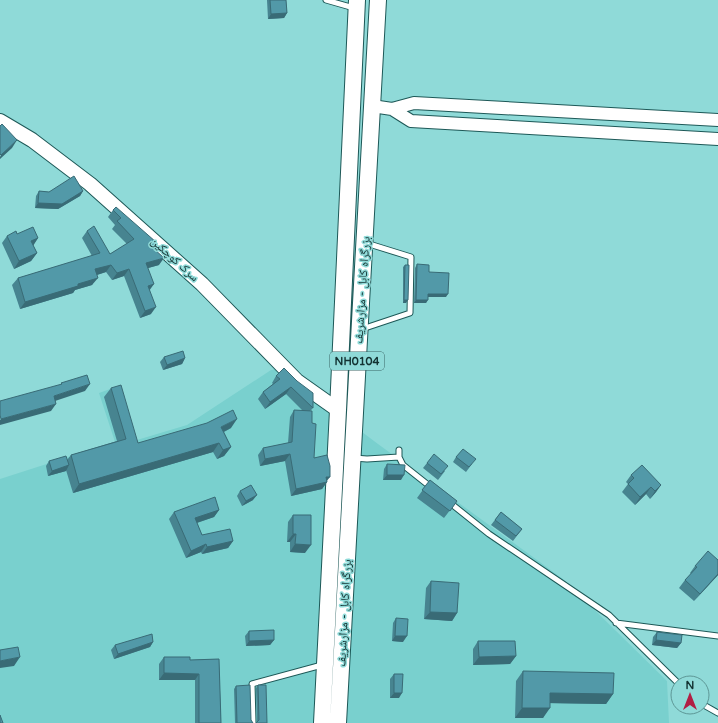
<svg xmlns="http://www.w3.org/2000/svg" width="718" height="723" font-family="'Varela Round','Noto Naskh Arabic',sans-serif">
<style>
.built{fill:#79d0ce}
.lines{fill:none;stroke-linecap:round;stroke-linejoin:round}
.service-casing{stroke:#1d5857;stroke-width:7}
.tertiary-casing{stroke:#1d5857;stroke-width:14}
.secondary-casing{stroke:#1d5857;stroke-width:16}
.trunk-casing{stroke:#1d5857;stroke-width:18}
.service{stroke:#fff;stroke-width:5}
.tertiary{stroke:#fff;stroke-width:12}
.secondary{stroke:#fff;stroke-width:14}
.trunk{stroke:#fff;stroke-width:16}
.wall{fill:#478490}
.shaded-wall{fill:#396b76}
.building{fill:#5299a8;stroke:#396b76}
.labels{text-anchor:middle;stroke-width:3;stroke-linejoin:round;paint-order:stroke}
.shield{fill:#8fdad8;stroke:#386464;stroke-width:1}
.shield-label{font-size:11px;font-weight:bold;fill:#133232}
.street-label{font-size:12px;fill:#133232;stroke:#8fdad8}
</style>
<rect width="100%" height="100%" fill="#8fdad8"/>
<path class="built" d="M278 369 378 444 563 579 667 681 669 723H0V479L115 442 99 393 113 388 137 440 187 425 271 370Z"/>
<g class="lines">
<g class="service-casing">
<path id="service" d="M326 0 354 8
M362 329 410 313 411 257 366 243
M399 450V457L403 465 432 488
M354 458 367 459 399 457
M449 502 489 534 609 615 678 683
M616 623 718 636
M702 704 718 713
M253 723 252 684 322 665"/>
</g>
<g class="tertiary-casing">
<path id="tertiary" d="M372 106 392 109 411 121 718 139
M392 109 414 103 718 120"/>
</g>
<g class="secondary-casing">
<path id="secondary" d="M0 121 32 140 90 184 202 284 297 381 338 410"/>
</g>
<g class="trunk-casing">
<path id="trunk" d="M322 723 338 410 357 0
M338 723C350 482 365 241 378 0"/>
</g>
<use href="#service" class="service"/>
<use href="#tertiary" class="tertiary"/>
<use href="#secondary" class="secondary"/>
<use href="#trunk" class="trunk"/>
</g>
<path class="wall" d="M267 0H286L287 13 284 18 268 19Z
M39 191 49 192 83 191 80 196 58 209 35 208 36 196Z
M113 210 156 242 152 247 159 265 148 268 151 314 140 318 124 276 112 280 106 272 97 275 92 285 75 290 73 293 20 309 12 285 18 278 92 256 82 238 87 231 110 254 127 244 112 229 115 225 108 217Z
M17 234 38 238 33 245 37 253 31 261 14 269 2 243 7 236Z
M417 264 429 272 446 297H428L426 303H414L415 268Z
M405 265 406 303H403V267Z
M164 357 185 358 182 364 163 370 160 362Z
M284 368 313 408 310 411 312 423 314 458 327 482 322 489 291 496 285 461 260 466 258 455 263 448 288 443 290 417 294 410 303 411 286 394 265 409 258 399 263 392 273 384 272 383 276 376Z
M111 388 138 443 231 428 224 432 231 447 224 456 217 459 213 452 73 493 66 470V471L48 476 46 466 49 461 67 460 71 455 117 441 104 397Z
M456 457 472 464 466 472 453 462Z
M427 463 445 471 438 480 423 468Z
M387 464 401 480H383L384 469Z
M631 475 661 485 656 492 650 499 646 494 635 505 622 492 628 484 626 482Z
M430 480 457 501 444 518 417 498Z
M240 491 253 500 242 506 237 496Z
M219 510 214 517 197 523 202 535 233 541 228 548 202 554 201 552 186 558 169 519 174 512Z
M501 512 522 529 513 541 491 525Z
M293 515 305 553 290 552V542H287L288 522Z
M695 566 718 575 694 601 679 588 685 580 691 574 690 573Z
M431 581 457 613 452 621 424 619 426 588Z
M396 618 403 642 392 641 393 623Z
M249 631 274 640 270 645 246 646 245 636Z
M657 632 681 643 677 648 652 645 653 637Z
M478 641 516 656 510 664 473 665V649Z
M153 642 150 647 114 659 111 650 115 645Z
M164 657 190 660 219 659 221 723H195V680H159V664Z
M523 671 613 694 606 704 550 703 543 718H515L516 681Z
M394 674 399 698H390V679Z
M258 685 267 723 257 722 256 688Z
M236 686 251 720 253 723H235L234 689Z"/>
<path class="shaded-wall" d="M287 13 284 18 268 19 271 14Z
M17 140 12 148 0 159V157L1 155Z
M83 191 80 196 58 209 35 208 38 203Z
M38 238 33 246 31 241Z
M37 253 31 261 14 269 19 261Z
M164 258 159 265 141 270 146 263Z
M111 265 106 272 90 277 95 269Z
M129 269 124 276 112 280 117 273Z
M98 278 92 285 75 290 73 293 20 309 25 302 78 284Z
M154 284 149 291 148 286Z
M428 294H448L446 297H426Z
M404 300H408L406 303H403Z
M416 300H428L426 303H414Z
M156 307 151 314 140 318 145 311Z
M185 358 182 364 163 370 167 365Z
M90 384 85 391 49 403 54 396Z
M291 387 286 394 265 409 270 402Z
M56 404 51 411 0 425V420L1 419Z
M237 419 231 428 215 436 221 427Z
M219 443 213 452 73 493 79 484Z
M231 447 224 456 217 459 223 450Z
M290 454 285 461 260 466 265 459Z
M69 465 66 471 48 476 52 471Z
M387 475H404L401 480H383Z
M326 477H330L326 482H327L322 489 291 496 296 489Z
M661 485 656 492 650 499 655 491Z
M651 487 646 494 635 505 640 497Z
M257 495 253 500 242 506 246 501Z
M219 510 214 517 190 525 195 518Z
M293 534H296L290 542H287Z
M233 541 228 548 202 554 207 547Z
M206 544 201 552 186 558 191 551Z
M295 544 311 545 305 553 290 552Z
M718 574V575L694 601 700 594Z
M430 612 457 613 452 621 424 619Z
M395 636H407L403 642 392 641Z
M274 640 270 645 246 646 249 641Z
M656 640 681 643 677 648 652 645Z
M153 642 150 647 114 659 118 654Z
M516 656 510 664 473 665 479 657Z
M20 657 14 666 0 668V661Z
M164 673 199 674 195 680H159Z
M394 693H402L399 698H390Z
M550 693 613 694 606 704 543 703Z
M522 708H550L543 718H515Z"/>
<path class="building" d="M270 0H286L287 13 271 14Z
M2 124 17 140 1 155 0 154V126Z
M74 176 83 191 62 204 38 203 39 191 49 192Z
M116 207 156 242 152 247 164 258 146 263 154 284 148 286 156 307 145 311 129 269 117 273 111 265 95 269 98 278 78 284V286L25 302 18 278 100 253 87 231 94 226 110 254 134 239 117 221 121 218 113 210Z
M33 227 38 238 31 241 37 253 19 261 7 236 16 231 17 234Z
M417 264 429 265V272L449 273 448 294H428V300H416Z
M405 265H409L408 300H404Z
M183 351 185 358 167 365 164 357Z
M284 368 297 381 313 393V408L291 387 270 402 263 392 280 379 276 376Z
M87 375 90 384 54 396 56 404 1 419 0 415V401L62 384 61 383Z
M121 385 138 443 207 423 233 410 237 419 221 427 231 447 223 450 219 443 79 484 71 455 126 439 111 388Z
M294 410 312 411V423L316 424 314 458 327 455 330 466V477H326L327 482 296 489 290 454 265 459 263 448 292 442Z
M463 449 476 459 469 467 456 457Z
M434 454 448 466 441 474 427 463Z
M66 456 69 465 52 471 49 461Z
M387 464 405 465 404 475H387Z
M642 465 661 485 655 491 651 487 640 497 628 484 634 478 631 475Z
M430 480 457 501 450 511 422 490Z
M251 485 257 495 246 501 240 491Z
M215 497 219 510 195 518 202 535 230 529 233 541 207 547 206 544 191 551 174 512Z
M501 512 522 529 516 536 495 520Z
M293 515H311V545L295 544 296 534H293Z
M708 551 718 560V574L700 594 685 580 697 567 695 566Z
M431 581 459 583 457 613 430 612Z
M396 618 408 619 407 636H395Z
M274 630V640L249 641V631Z
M657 632 682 635 681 643 656 640Z
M152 634 153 642 118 654 115 645Z
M478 641H515L516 656 479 657Z
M18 647 20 657 0 661V650Z
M164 657H190V660L219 659 221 723H199V674L164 673Z
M523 671 614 673 613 694 550 693V708H522Z
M394 674H403L402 693H394Z
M250 685 251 720 253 723H237L236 686Z
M258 685H266L267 723H256L259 720Z
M0 715 3 723H0Z"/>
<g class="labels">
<rect class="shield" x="330" y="352" width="54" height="18" rx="3"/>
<g class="shield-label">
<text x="357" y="365">NH0104</text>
</g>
<g class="street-label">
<text transform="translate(175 259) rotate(42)" y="4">سرک کوچکین</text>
<text transform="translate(362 290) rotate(-86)" y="4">بزرگراه کابل - مزارشریف</text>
<text transform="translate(344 613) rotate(-87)" y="4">بزرگراه کابل - مزارشریف</text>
</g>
</g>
<g transform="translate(690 695)"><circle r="19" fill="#8fdad8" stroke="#5d9796"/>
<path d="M0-3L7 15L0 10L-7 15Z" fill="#b11e44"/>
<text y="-6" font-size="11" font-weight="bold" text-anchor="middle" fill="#133232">N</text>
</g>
</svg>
